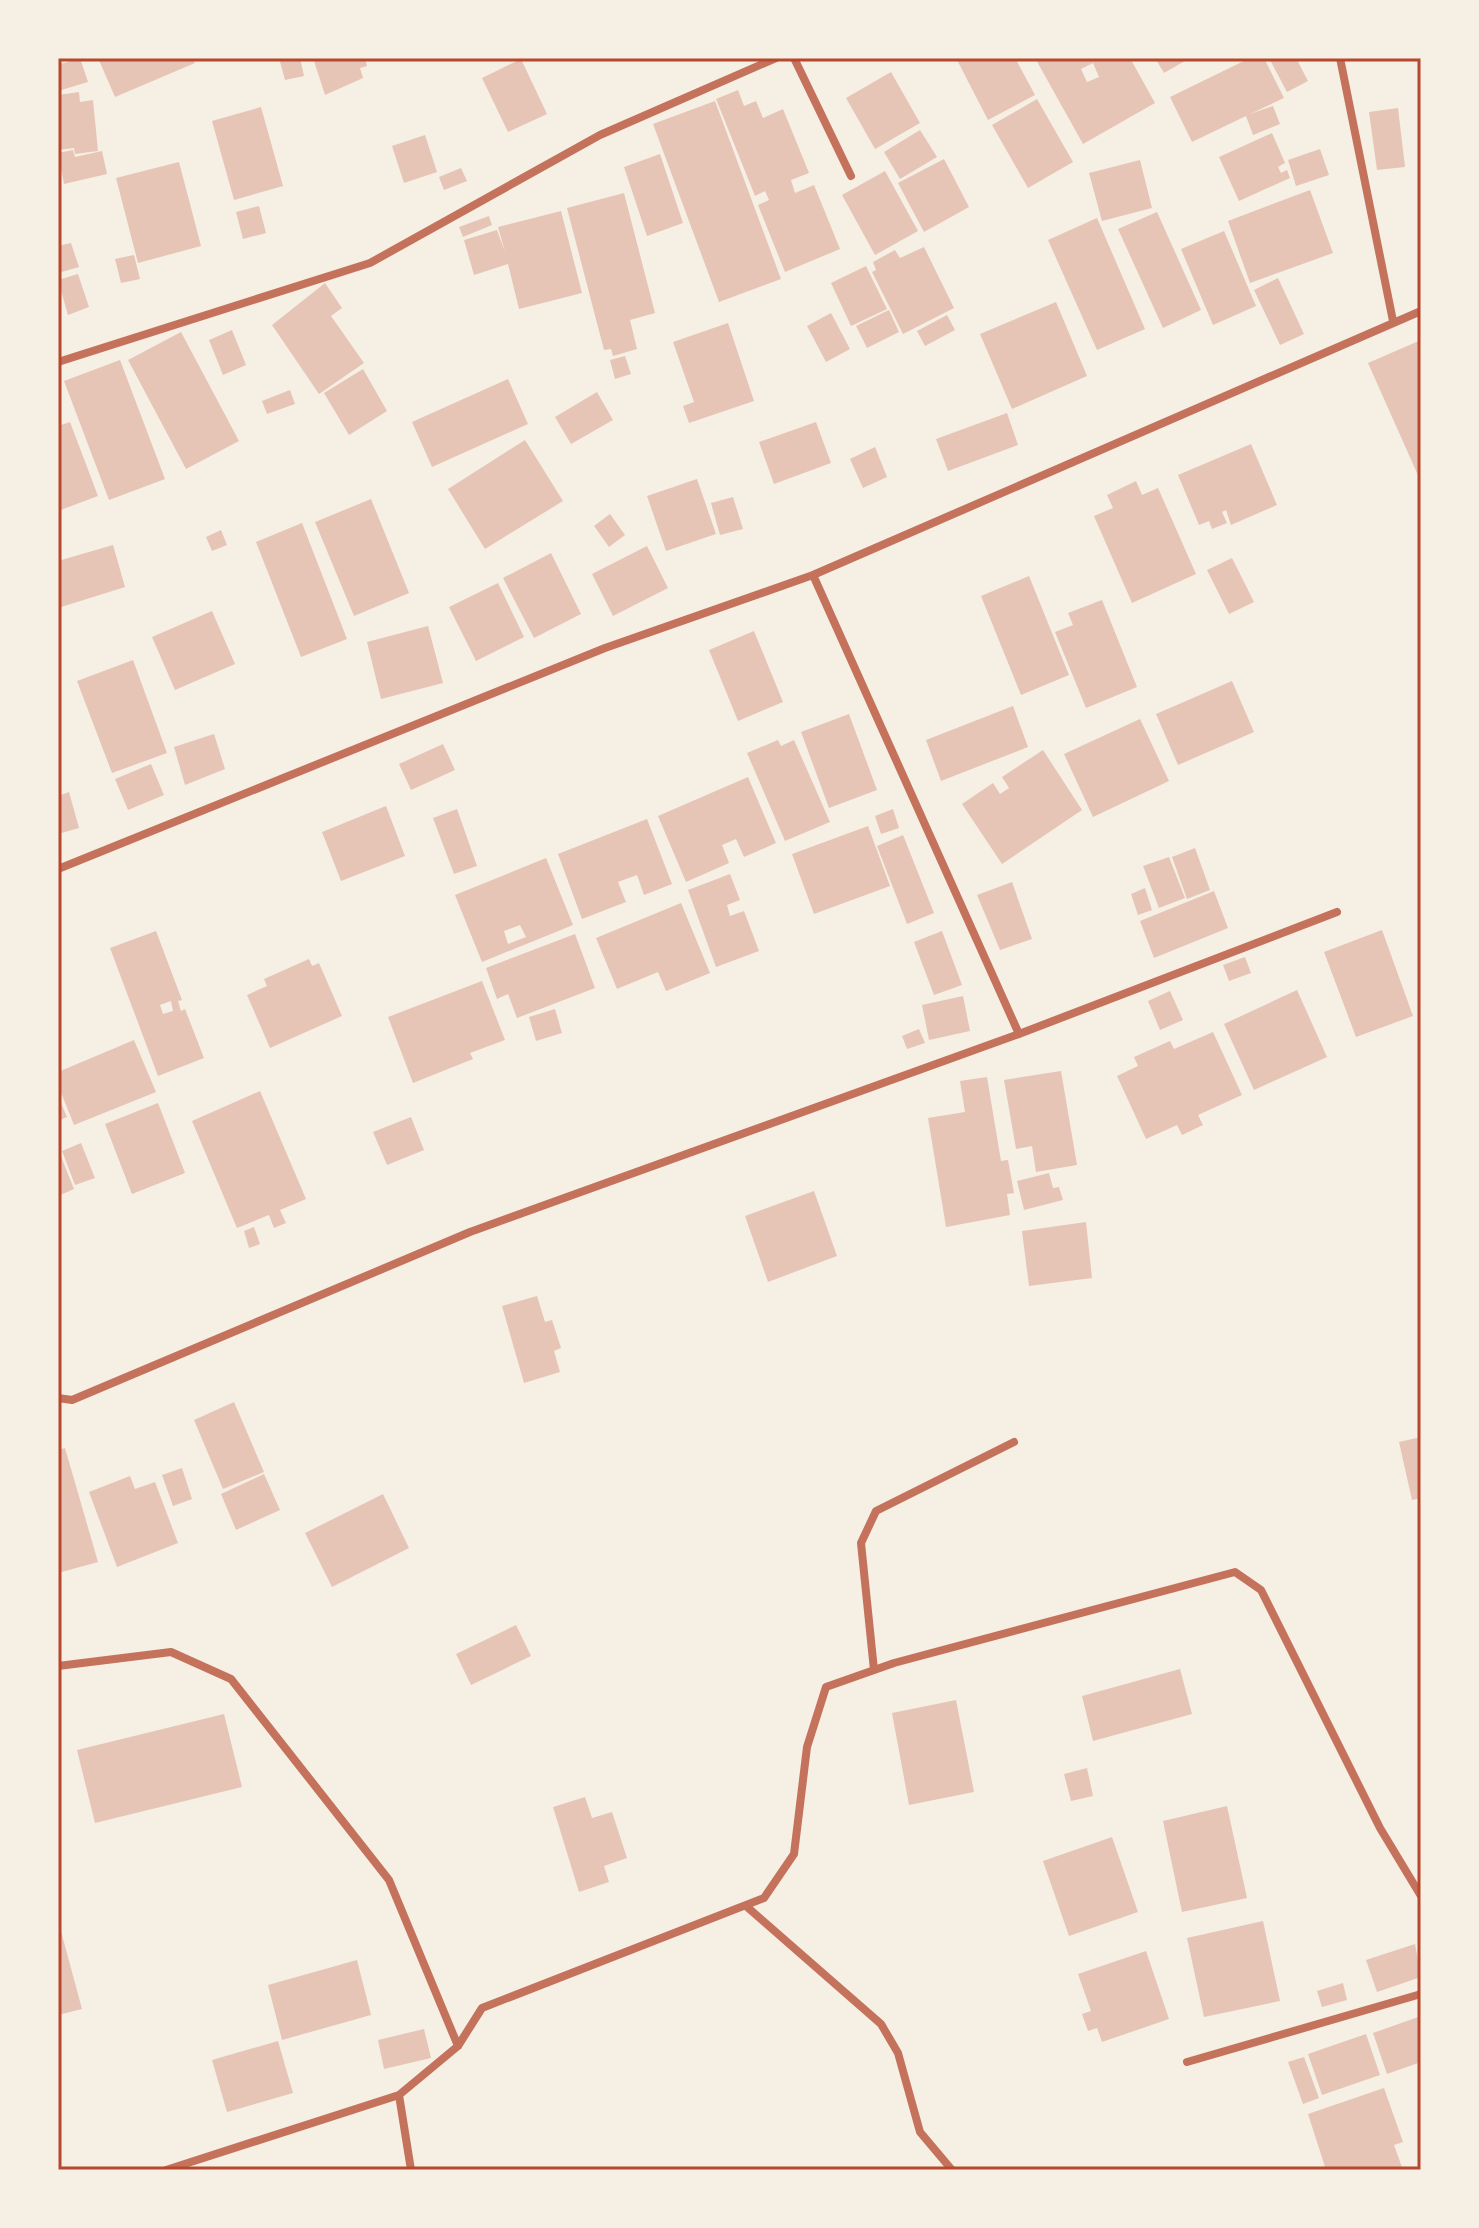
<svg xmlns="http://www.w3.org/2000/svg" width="1479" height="2228" font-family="Jost,sans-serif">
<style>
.building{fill:#e6c5b7;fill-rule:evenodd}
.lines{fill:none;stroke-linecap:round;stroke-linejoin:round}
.minor{stroke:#c5725c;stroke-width:8}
.neatline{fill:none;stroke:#b5482f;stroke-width:3}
</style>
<rect width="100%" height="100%" fill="#f6efe4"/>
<path class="building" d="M80 58 88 82 58 91V65Z
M98 58H192L195 63 115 97Z
M279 58H300L304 76 285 80Z
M313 58H365L367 66 360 68 363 78 325 95Z
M956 58H1015L1035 95 988 120Z
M1035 58H1130L1155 103 1083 144ZM1093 63 1099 77 1087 82 1081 69Z
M1155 58H1190L1164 73Z
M1250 58H1264L1284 98 1250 114 1273 106 1280 124 1253 135 1246 116 1192 142 1170 97Z
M1296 58 1308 81 1287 92 1270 60Z
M521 59 547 114 508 132 482 78Z
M891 72 920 123 875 149 846 98Z
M738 90 744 106 756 101 763 118 783 109 809 173 791 180 795 193 814 185 840 249 785 272 758 205 769 200 765 191 755 196 716 99Z
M79 92 80 102 93 100 98 151 75 154 74 148 58 150V95Z
M1037 99 1073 162 1028 188 992 125Z
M715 101 781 279 719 302 653 124Z
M261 107 283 186 234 200 212 121Z
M1398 108 1405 167 1377 170 1369 112Z
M920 130 937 157 900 179 884 152Z
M1272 133 1285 163 1278 167 1281 173 1287 170 1290 178 1239 201 1219 157Z
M425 135 437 172 404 183 392 146Z
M1320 149 1329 175 1296 186 1288 160Z
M73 150 75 157 102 151 107 174 64 184 58 153Z
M660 154 683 223 647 236 624 167Z
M944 159 969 207 924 232 898 183Z
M1140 160 1152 208 1102 221 1089 173Z
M179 162 201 246 138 263 116 178Z
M461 168 467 181 444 190 439 177Z
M885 171 918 231 875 255 842 195Z
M1310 190 1333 253 1250 283 1228 221Z
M624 193 655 313 630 320 637 349 613 356 611 349 604 350 567 208Z
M259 206 266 233 243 239 236 212Z
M561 211 582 293 519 309 508 264 474 275 464 240 497 230 505 252 498 227Z
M1157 212 1201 310 1163 328 1118 229Z
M489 216 492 225 463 237 459 227Z
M1097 218 1145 329 1097 350 1048 240Z
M1224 231 1256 306 1213 325 1181 249Z
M71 243 79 267 58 273V246Z
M924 247 954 308 903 334 872 272 876 270 873 262 895 250 900 258Z
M134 255 140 279 121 283 115 259Z
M866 266 887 309 851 326 831 283Z
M78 274 89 307 68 315 58 280Z
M1278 278 1304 334 1280 345 1254 290Z
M325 283 342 308 331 316 364 363 319 394 272 325Z
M1056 302 1087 376 1012 409 980 334Z
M889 310 899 332 867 348 856 326Z
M831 313 850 349 826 362 807 326Z
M947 315 955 330 925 346 917 331Z
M728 323 754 401 689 423 683 406 694 402 673 342Z
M232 330 246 365 223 375 209 340Z
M181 332 239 441 186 469 128 360Z
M1421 340V482L1368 363Z
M625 356 631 374 615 379 610 360Z
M120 360 165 479 109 500 64 381Z
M363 369 387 411 349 435 324 393Z
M508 379 528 424 432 467 412 422Z
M290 390 295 404 267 414 262 401Z
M597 392 613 420 571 444 555 417Z
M1007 413 1018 445 948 471 936 439Z
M70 422 98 496 58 511V426Z
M816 422 831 463 774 484 759 442Z
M525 440 563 501 485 549 448 489Z
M1251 444 1277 505 1231 525 1226 510 1222 512 1227 523 1212 529 1209 521 1199 525 1178 475Z
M875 447 887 477 863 488 850 459Z
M697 479 716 534 666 551 647 496Z
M1136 481 1142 495 1158 488 1196 574 1132 603 1094 516 1113 508 1107 495Z
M733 497 743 529 720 535 711 503Z
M371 499 409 593 354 616 315 522Z
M610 514 625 535 609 547 594 526Z
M302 523 347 639 301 657 256 542Z
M221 530 227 545 212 551 206 537Z
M113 545 125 587 58 608V561Z
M647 546 668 588 613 616 592 574Z
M551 553 581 614 534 638 503 578Z
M1232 558 1254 602 1229 614 1207 570Z
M1029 576 1069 675 1021 695 981 596Z
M498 583 524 637 476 661 449 607Z
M1102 600 1137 687 1086 708 1055 632 1073 625 1068 613Z
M212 611 235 664 175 690 152 637Z
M428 626 443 683 381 699 367 642Z
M754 631 783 702 738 721 709 650Z
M133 660 167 753 112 773 77 681Z
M1232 681 1254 732 1178 765 1156 714Z
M1013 706 1028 747 941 781 926 740Z
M849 714 877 790 829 808 801 732Z
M1140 719 1169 781 1093 817 1064 754Z
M214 734 225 769 185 785 174 747Z
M778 740 781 746 794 740 830 822 785 841 747 753Z
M443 744 455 770 411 790 399 764Z
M1043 750 1082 810 1002 864 962 804 993 783 1000 794 1009 788 1002 777Z
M151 764 164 795 128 810 115 779Z
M748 777 776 843 744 857 736 839 722 845 729 863 686 882 658 816Z
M69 792 79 828 58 834V796Z
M386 806 405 856 341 881 322 832Z
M457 809 477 866 454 874 433 818Z
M893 809 899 828 881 834 875 816Z
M647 819 672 884 644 895 637 875 618 882 626 902 582 919 558 854Z
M868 826 890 886 814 914 792 854Z
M903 835 934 913 907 924 877 846Z
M1195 848 1210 890 1187 899 1172 857Z
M1169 857 1185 898 1159 908 1143 866Z
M546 858 573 925 482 962 455 895ZM520 925 526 937 508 944 504 931Z
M730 874 740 900 727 905 730 916 744 911 759 951 716 967 688 890Z
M1012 882 1032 939 1000 950 977 895Z
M1145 888 1152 910 1138 915 1131 894Z
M1214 891 1228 928 1154 958 1140 921Z
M681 903 710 973 666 991 658 972 617 989 596 938Z
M1382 930 1413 1016 1356 1037 1324 952Z
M156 931 182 1000 178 1001 181 1011 185 1009 204 1058 158 1076 110 948ZM171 1001 173 1011 163 1014 160 1005Z
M942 931 962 985 934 995 914 942Z
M575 934 595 988 517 1018 508 994 497 999 486 968Z
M1245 957 1251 973 1229 981 1223 965Z
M309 959 312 966 319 963 342 1016 270 1048 247 995 267 986 264 979Z
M482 981 505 1040 470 1053 473 1059 413 1083 388 1017Z
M1297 990 1327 1057 1254 1090 1224 1024Z
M1170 991 1183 1020 1160 1030 1148 1001Z
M963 996 970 1031 929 1040 922 1005Z
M555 1009 562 1033 536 1041 529 1017Z
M919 1029 925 1043 907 1049 902 1036Z
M1213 1032 1242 1095 1198 1115 1203 1125 1182 1135 1177 1125 1146 1139 1117 1076 1138 1066 1134 1057 1170 1041 1174 1049Z
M134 1040 156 1092 74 1125 58 1085V1072Z
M1061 1071 1077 1165 1036 1172 1032 1146 1016 1149 1004 1080Z
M987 1077 1001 1161 1008 1160 1014 1193 1007 1194 1010 1215 946 1227 928 1118 965 1112 960 1081Z
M260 1091 306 1199 280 1210 286 1223 274 1228 269 1215 237 1228 192 1121Z
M58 1096 67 1117 58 1121Z
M158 1103 185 1173 132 1194 105 1124Z
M411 1117 424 1150 387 1165 373 1132Z
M81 1143 95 1178 75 1185 62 1151Z
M58 1149 74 1189 58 1196Z
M1049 1173 1053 1188 1059 1187 1063 1200 1024 1210 1017 1181Z
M814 1191 837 1256 768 1282 745 1216Z
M1086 1222 1092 1278 1029 1286 1022 1231Z
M254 1227 260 1244 249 1248 244 1231Z
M537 1296 545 1322 552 1320 561 1348 554 1351 560 1372 524 1383 502 1306Z
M234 1402 264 1472 223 1489 194 1420Z
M1421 1437V1498L1412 1500 1399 1442Z
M65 1448 98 1562 58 1573V1450Z
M182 1468 192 1499 173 1506 162 1475Z
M264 1474 280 1510 236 1530 221 1494Z
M130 1476 135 1489 155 1482 178 1543 117 1567 89 1492Z
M383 1494 409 1548 332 1587 305 1533Z
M516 1625 531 1656 471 1685 456 1654Z
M1180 1669 1192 1714 1093 1741 1082 1696Z
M956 1700 974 1792 909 1805 892 1713Z
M224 1714 242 1787 95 1823 77 1750Z
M1087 1768 1093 1796 1071 1801 1064 1774Z
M585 1797 592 1818 612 1812 627 1858 604 1866 609 1882 579 1892 553 1807Z
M1227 1806 1247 1898 1182 1912 1163 1821Z
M1112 1837 1138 1912 1069 1936 1043 1861Z
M58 1920 82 2009 58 2015Z
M1263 1921 1280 2001 1204 2017 1187 1938Z
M1415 1944 1421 1977 1377 1992 1366 1960Z
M1146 1951 1169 2019 1102 2042 1097 2028 1088 2031 1082 2014 1091 2011 1078 1974Z
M357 1960 371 2015 282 2040 268 1985Z
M1343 1983 1347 2000 1322 2007 1317 1991Z
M1421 2016V2062L1387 2074 1373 2033Z
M424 2029 431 2058 384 2069 378 2040Z
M1366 2034 1380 2075 1322 2095 1308 2054Z
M278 2041 293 2093 227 2112 212 2060Z
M1304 2057 1319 2098 1303 2104 1288 2062Z
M1384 2088 1403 2142 1394 2145 1403 2170H1326L1308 2114Z"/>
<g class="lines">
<path class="minor" d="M794 58 851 176
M1340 58 1393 321
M58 362 370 263 600 135 776 58
M813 575 1019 1034
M58 869 605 648 813 575 1421 311
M58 1398 72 1400 470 1232 1019 1034 1337 912
M58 1666 171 1652 231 1679 389 1880 458 2046
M874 1670 861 1543 876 1511 1014 1442
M746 1906 881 2024 898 2053 920 2132 952 2170
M1187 2062 1421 1994
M399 2095 411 2170
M166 2170 399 2095 458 2046 482 2008 764 1898 794 1854 807 1747 826 1687 894 1663 1235 1572 1261 1590 1380 1828 1421 1896"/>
</g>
<rect width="1479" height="2228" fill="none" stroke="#f6efe4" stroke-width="120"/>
<rect x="60" y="60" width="1359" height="2108" class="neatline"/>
</svg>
